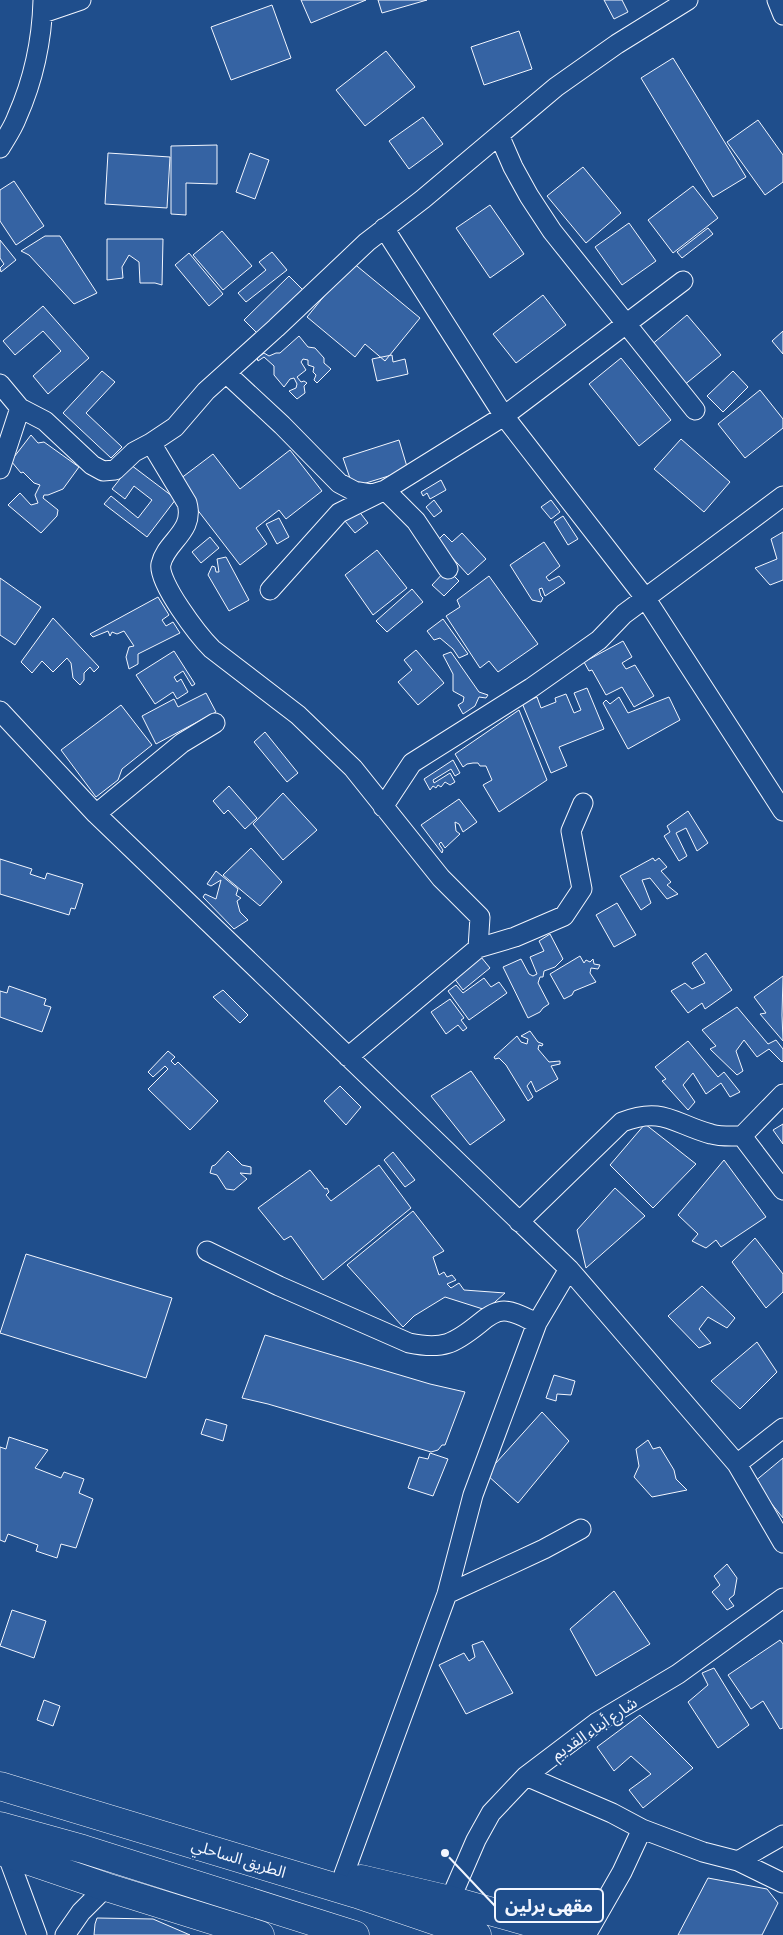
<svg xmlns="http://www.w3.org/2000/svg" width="783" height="1935" font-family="'Sofia Sans Condensed','Noto Sans Arabic',sans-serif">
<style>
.building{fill:#3563a3;stroke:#f2f6ff}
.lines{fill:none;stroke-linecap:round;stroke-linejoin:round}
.street-casing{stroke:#f2f6ff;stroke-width:21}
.highway-casing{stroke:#f2f6ff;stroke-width:29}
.street{stroke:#1f4e8c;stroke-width:19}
.highway{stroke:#1f4e8c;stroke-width:28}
.labels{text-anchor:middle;stroke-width:4;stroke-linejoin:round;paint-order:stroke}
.street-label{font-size:16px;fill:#f2f6ff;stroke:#1f4e8c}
.leader{fill:none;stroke:#f2f6ff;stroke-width:2}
.callout-dot{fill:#f2f6ff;stroke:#1f4e8c;stroke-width:2}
.callout{fill:#1f4e8c;stroke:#f2f6ff;stroke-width:2}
.callout-label{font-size:18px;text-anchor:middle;font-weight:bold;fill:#f2f6ff}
</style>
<rect width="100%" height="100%" fill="#1f4e8c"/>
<path class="building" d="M301 0H366L311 23Z
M378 0H427L382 13Z
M604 0H622L628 12 614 19Z
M272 5 291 58 231 80 211 27Z
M519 31 532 69 484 85 471 47Z
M386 51 415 87 365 126 336 90Z
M673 58 746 177 713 197 641 78Z
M423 117 443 144 409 169 389 141Z
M758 120 783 155V182L765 195 727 142Z
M217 145V184L186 183V215L171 214V146Z
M108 153 170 157 167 208 105 204Z
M250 153 269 160 255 199 236 192Z
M583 167 621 213 586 243 547 196Z
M14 181 44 226 16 245 0 221V190Z
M693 186 718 218 673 253 648 220Z
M490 205 524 254 490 278 456 228Z
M629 223 656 261 622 285 595 247Z
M708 228 713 234 682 258 677 252Z
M222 231 252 266 223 290 193 255Z
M45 236H60L97 293 74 304 29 255 21 251Z
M107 239H163L162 285 155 283H140L139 262 129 255 122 267 123 278 107 280Z
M0 240 16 260 1 272 0 268 4 264 0 258Z
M272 252 287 270 246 302 238 293 266 270 259 262Z
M189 253 223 294 209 306 175 265Z
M352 262 420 318 385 361 365 344 355 357 307 317Z
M289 276 306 293 261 337 244 320Z
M543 295 566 325 516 363 493 334Z
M43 306 89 358 48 394 33 376 61 351 43 331 15 355 3 341Z
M687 315 721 355 683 386 650 346Z
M783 331V354L772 341Z
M299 336 308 347 315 348 324 358V363L331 369 317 383 314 380 316 375 313 372 314 367 308 365V360L303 359 301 362 306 370 297 377 301 382 304 381 307 383 304 386 305 393 297 399 289 391 296 388 297 384 294 378 290 379 284 387 274 375V366L264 357 258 361 257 358 264 353 269 356 276 353H280Z
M392 355 393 362 405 359 408 374 377 381 372 359Z
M621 358 671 420 639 446 589 384Z
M102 371 115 382 86 413 122 447 111 458 63 413Z
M733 371 748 387 723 412 707 396Z
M760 390 783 419V428L745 458 718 424Z
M31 435 38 443 44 442 79 467 63 489 48 495H44L43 498 58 510 57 516 41 533 8 505 20 493 31 505 38 503 35 495 40 485 34 483 23 472 21 473 11 461Z
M681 439 730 482 704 512 654 469Z
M399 440 408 470 353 487 343 458Z
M290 450 322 491 286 519 279 510 256 528 267 544 240 565 176 482 213 454 240 489Z
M131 465 176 499 147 537 104 504 111 496 138 518 152 500 134 486 125 499 112 489Z
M441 480 446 490 430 499 427 493 423 496 421 492Z
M434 500 442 511 434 517 426 507Z
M551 500 560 512 551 519 541 507Z
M358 510 368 523 355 533 345 521Z
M563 516 578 539 568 545 554 522Z
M279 518 289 537 277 544 266 524Z
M783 532V580L770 585 755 568 777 559 771 539Z
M462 533 486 559 468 575 437 541 444 534 452 542Z
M210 537 219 548 201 563 192 552Z
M544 542 560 566 546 577 549 581 559 576 565 583 545 596 542 588 539 589 541 596 543 598 541 602 532 600 510 565Z
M377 550 407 588 373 615 345 575Z
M226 557 249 600 229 611 208 575 212 566 215 567 216 572H219L217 559Z
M447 569 459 581 444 596 432 585Z
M489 576 538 644 498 672 489 661 480 668 446 616 460 607 457 600Z
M0 578 41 607 15 645 0 635Z
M412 589 423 602 387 632 376 621Z
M158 597 169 615 162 620 166 626 173 622 180 633 138 654V664L129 669 126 657 129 647 134 646 124 631 117 634 112 632 110 636 108 631 93 637 90 634Z
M53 618 99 667 94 672 90 667 84 673V680L80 685 73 678 71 663 67 658 53 672 42 661 32 673 21 662Z
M443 619 468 654 459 658 453 649 440 638 434 640 427 631Z
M623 641 632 657 622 663 626 669 635 665 654 696 634 707 622 687 606 695 592 670 589 671 584 662Z
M416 650 444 683 418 705 398 682 412 670 404 660Z
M174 651 195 684 192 686 183 671 174 677 177 682 181 679 188 692 177 699 173 692 155 704 136 675Z
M451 652 479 692 488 695 486 698 479 697 475 706 463 714 458 705 463 702 464 697 453 691V674L443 655Z
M587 688 604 729 559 747 567 766 551 773 522 703 537 697 541 708 556 702 555 698 566 694 574 713 581 710 574 693Z
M206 693 216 712 156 744 142 716 174 699 178 707Z
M619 697 628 713 669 697 680 720 628 749 603 703 606 700 610 704Z
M121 705 152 745 122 769 118 780 96 797 61 750Z
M519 710 547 780 499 812 483 785 492 780 486 766H480L478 763H473L467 764 463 767 455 754Z
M265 732 298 773 287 782 254 742Z
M453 760 460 773 455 776 451 769 433 780 434 783 450 773 455 782 450 785 445 782 441 787 438 785 436 788 433 786 430 790 424 779Z
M229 786 257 818 245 829 228 810 224 814 213 801Z
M283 793 317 830 283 860 253 824Z
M459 799 477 822 463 832 459 824 455 822 456 831 460 834 445 848 441 842 439 844 443 850 442 853 421 825Z
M688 811 708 843 697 851 686 828 676 833 687 856 679 861 664 836 670 832 667 826Z
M251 848 282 882 260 906 223 875Z
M653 858 655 861 659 858 667 867 661 871 671 882 667 885 678 894 667 899 650 878 642 880 651 903 641 910 620 876Z
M0 859 32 869 30 874 45 879 47 873 83 884 75 909 71 908 69 915 0 894Z
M216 871 238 889 236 895 241 898 237 901 240 912 248 920 234 929 203 897 205 894 216 899 221 880 211 886 207 884Z
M617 903 636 935 614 947 596 915Z
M550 934 563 959 555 967 544 971 543 977H540L538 983 549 1004 543 1008 540 1012 528 1018 503 967 521 959 529 974 533 976 537 974 530 957 544 951 539 941Z
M706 953 732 990 705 1009 702 1003 688 1013 671 991 685 983 692 989 705 983 692 963Z
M580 956 584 963 586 960 590 962 593 959 594 964 600 965 598 969 591 968 590 973 596 982 574 991 572 995 564 999 550 974Z
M481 957 490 968 463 990 454 978Z
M783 976 782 1015 783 1041 760 1014 766 1013 754 997Z
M484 978 491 987 499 982 507 993 469 1020 448 991 456 985 463 993Z
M9 986 46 999 44 1005 51 1007 42 1032 0 1017V991L7 993Z
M223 990 248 1015 240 1023 213 997Z
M450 999 464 1018 461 1020 467 1028 463 1031 458 1025 446 1034 431 1012Z
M737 1007 768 1044 776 1040 783 1049V1061L782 1062 769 1049 757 1057 744 1040 736 1051 743 1071 737 1075 710 1049 716 1046 702 1030Z
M530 1031 538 1042 543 1044 542 1046 539 1045 538 1049 549 1062 560 1061V1064L551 1066 558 1079 536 1092 531 1081 527 1086 533 1097 528 1101 506 1065 499 1058 495 1059 494 1057 517 1036 521 1042 527 1044 528 1039 521 1036Z
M688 1041 718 1077 724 1072 740 1092 730 1097 721 1083 706 1094 693 1073 683 1085 695 1102 688 1110 662 1081 666 1079 655 1067Z
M168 1051 175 1057 171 1061 175 1065 178 1062 218 1101 190 1130 148 1089 168 1069 165 1066 153 1077 148 1072Z
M471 1071 505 1120 470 1145 431 1096Z
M340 1086 361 1107 346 1125 324 1101Z
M645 1124 696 1164 653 1208 610 1165Z
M783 1124V1144L773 1130Z
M228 1151 242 1165 251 1167V1174L240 1173 247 1179 234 1190 226 1189 217 1175 210 1173 212 1166 215 1165Z
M393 1152 415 1180 405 1187 384 1160Z
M724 1160 766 1217 721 1247 716 1240 706 1248 692 1241 698 1234 678 1215Z
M379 1165 411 1208 323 1280 291 1236 284 1240 258 1208 310 1170 325 1189 327 1188 329 1192 326 1195 331 1201Z
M615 1188 645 1216 586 1268 577 1230Z
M413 1211 444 1251 433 1257 439 1275 444 1272 447 1277 452 1275 456 1280 447 1284 451 1288 459 1283 464 1290 505 1293 486 1310 445 1297 414 1316 403 1327 347 1265Z
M755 1238 783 1274V1292L766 1308 732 1262Z
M26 1254 172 1298 146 1378 0 1333Z
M702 1286 735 1318 727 1328 708 1317 699 1329 711 1343 699 1348 668 1316Z
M265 1335 430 1384 465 1392 445 1445H442L438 1450 431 1452 268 1404 242 1398Z
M757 1342 777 1372 740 1409 711 1381Z
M554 1375 575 1381 571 1395 557 1394 556 1401 546 1398Z
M542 1412 569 1441 518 1503 486 1474Z
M206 1419 227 1425 223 1441 201 1434Z
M9 1437 48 1450 35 1468 61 1478 64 1472 84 1479 79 1493 93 1499 76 1548 61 1544 57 1558 36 1551 38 1545 8 1534 5 1542 0 1540V1447L6 1449Z
M648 1440 653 1449 660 1447 674 1470 676 1479 687 1490 652 1497 634 1477 639 1466 636 1449Z
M430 1453 448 1459 433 1496 408 1488 419 1457 428 1459Z
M783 1458V1518L754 1482Z
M727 1564 737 1578 734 1595 729 1599 734 1606 727 1610 712 1592 720 1585 714 1576Z
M614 1591 650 1644 596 1676 570 1629Z
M12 1610 46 1621 34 1658 0 1646Z
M780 1640 783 1644V1728L780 1729 763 1701 751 1709 728 1675Z
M483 1641 513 1693 466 1714 439 1665 464 1653 469 1661 475 1657 472 1645Z
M714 1668 749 1725 718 1748 688 1702 708 1685 702 1673Z
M44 1700 60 1706 53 1726 37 1720Z
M640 1715 693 1768 643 1808 629 1790 651 1774 631 1756 614 1771 597 1747Z
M708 1878 767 1889 778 1903 762 1935H678Z
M97 1918 153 1919 190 1935H94L95 1924Z"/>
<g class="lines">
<g class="street-casing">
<path id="street" d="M777 0 783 15
M43 13 81 0
M499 135 513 167 529 196 552 231 695 410
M0 148C6 138 13 128 17 117 33 81 42 39 43 0
M384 228 504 416 646 599 783 811
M226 373 276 328 367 242 423 199 556 87 617 44 688 0
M0 384 20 408 0 469
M20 408 45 421 92 465 103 471 115 470 134 452 151 443 175 427 206 391 226 373 282 425 339 483 354 491 372 494 385 490 416 521 448 569
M151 443 187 503C195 532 166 541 161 564 157 582 199 636 212 649L298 715 353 768 441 878 480 917 478 948
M270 590 339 513 385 490 504 416 683 281
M0 711 96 814 569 1269 737 1464 783 1543
M383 807 412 763 531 688 599 640 624 614 783 496
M96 814 182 743 215 723
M348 1057 478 948 515 937 564 916 582 889 571 831 583 803
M742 1136 783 1190
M519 1222 622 1122C663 1106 674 1124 711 1134 721 1137 732 1136 742 1136L783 1094
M207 1251 279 1286 409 1343C443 1350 454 1344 480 1323 487 1317 495 1311 504 1311 515 1311 527 1319 537 1323
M737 1464 783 1428
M447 1594 544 1549 581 1529
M526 1776 612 1813 642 1829
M7 1854 37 1935
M738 1861 783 1835
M344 1874 447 1594 473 1495 537 1323 569 1269
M450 1900 476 1840 491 1813 526 1776 596 1723 678 1674 783 1598
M65 1935 81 1912 106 1887
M586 1935 622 1872 642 1829 703 1852 738 1861 783 1883"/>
</g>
<g class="highway-casing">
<path id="highway" d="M0 1786 357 1894 477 1935
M0 1826 83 1849 355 1935
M0 1851 106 1887 260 1935
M361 1879 450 1900 575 1935"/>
</g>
<use href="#street" class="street"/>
<use href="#highway" class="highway"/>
</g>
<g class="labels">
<g class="street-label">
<text transform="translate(594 1728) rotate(-34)" y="6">شارع أبناء القديم</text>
<text transform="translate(239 1858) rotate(17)" y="6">الطريق الساحلي</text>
</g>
</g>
<path class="leader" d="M445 1853L495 1906"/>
<circle class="callout-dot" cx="445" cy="1853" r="5"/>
<rect class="callout" x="495" y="1889" width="108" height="33" rx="5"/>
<g class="callout-label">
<text x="549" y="1912">مقهى برلين</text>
</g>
</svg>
